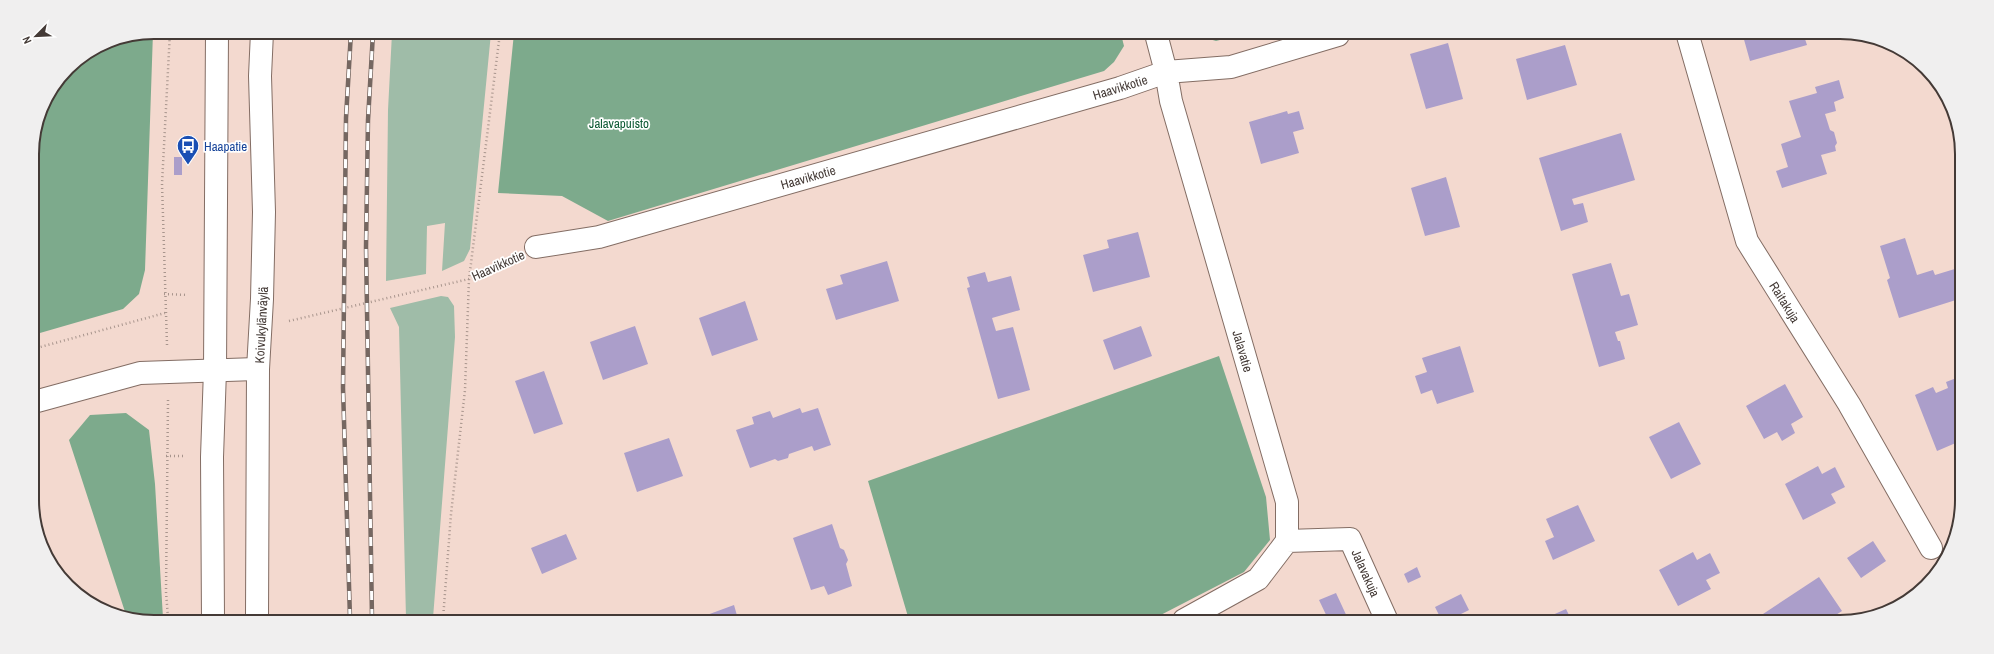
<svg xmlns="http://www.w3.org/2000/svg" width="1994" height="654" font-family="'Archivo Narrow',sans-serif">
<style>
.green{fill:#9fbca8}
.forest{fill:#7daa8c}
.building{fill:#ab9eca}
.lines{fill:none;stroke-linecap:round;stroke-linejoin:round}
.minor-casing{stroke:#836d64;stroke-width:24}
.major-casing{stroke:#836d64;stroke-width:24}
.path{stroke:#a8958d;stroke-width:2.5;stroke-dasharray:1 3;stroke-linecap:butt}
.minor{stroke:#fff;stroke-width:22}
.major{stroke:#fff;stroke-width:22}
.rail-casing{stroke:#756761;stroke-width:4.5}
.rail{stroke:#fff;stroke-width:3;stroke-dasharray:9;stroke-linecap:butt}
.labels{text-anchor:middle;stroke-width:3.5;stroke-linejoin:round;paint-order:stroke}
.street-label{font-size:13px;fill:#443a36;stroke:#fff}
.park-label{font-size:13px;fill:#0d5a34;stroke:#fff}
.transit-label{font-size:13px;fill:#164399;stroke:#fff;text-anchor:start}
.rim{fill:none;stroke:#443a36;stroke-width:2}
</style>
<rect width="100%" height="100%" fill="#f3d9cf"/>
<path class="green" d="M392 33H491L470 249 464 261 442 271 445 223 427 226 426 274 386 281 388 110Z
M441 296 448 297 454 306 455 337 433 618H406L399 327 390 308Z"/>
<path class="forest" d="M153 32 145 270 139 294 123 309 33 335 32 146 41 107 68 68 108 41Z
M514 33 1121 34 1124 46 1114 62 1104 71 608 221 562 196 498 193Z
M1196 35H1239L1216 41Z
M1219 356 1266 497 1270 540 1244 572 1151 620H909L868 481Z
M126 413 149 430 155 484 163 618H127L69 440 90 415Z"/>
<path class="building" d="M1743 36H1804L1807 45 1750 61Z
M1448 43 1463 99 1426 109 1410 54Z
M1565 45 1577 85 1527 100 1516 59Z
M1839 80 1844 98 1834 102 1836 111 1825 114 1830 130 1834 132 1837 143 1835 146 1836 151 1821 155 1827 174 1782 188 1776 171 1788 167 1781 144 1801 137 1789 101 1817 93 1815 87Z
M1287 111 1288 114 1299 111 1304 129 1293 132 1299 153 1261 164 1249 122Z
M1621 133 1635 180 1572 199 1574 205 1583 203 1588 222 1561 231 1539 158Z
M174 157H182V175H174Z
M1446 177 1460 227 1425 236 1411 188Z
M1138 232 1150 277 1093 292 1083 255 1109 248 1107 240Z
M1905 238 1917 275 1933 270 1935 275 1958 268 1959 299 1899 318 1887 280 1890 278 1880 246Z
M887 261 899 301 836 320 826 289 843 284 840 275Z
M1611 263 1621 296 1629 294 1638 325 1615 332 1618 341H1620L1625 359 1599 367 1572 274Z
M985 272 988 282 1011 276 1020 310 992 318 996 331 1013 327 1030 390 998 399 967 288 970 287 967 277Z
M745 301 758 340 712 356 699 318Z
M635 326 648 364 603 380 590 342Z
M1141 326 1152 356 1114 370 1103 340Z
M1460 346 1474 392 1437 404 1432 390 1421 394 1415 376 1427 372 1422 358Z
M544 371 563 424 534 434 515 381Z
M1959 377 1958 442 1937 451 1915 395 1933 387 1936 393 1948 388 1946 382Z
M1785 384 1803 417 1791 424 1795 433 1782 441 1777 432 1764 439 1746 406Z
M800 408 802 413 818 408 831 445 814 451 812 446 789 454 788 458 778 461 775 459 750 468 736 430 754 424 752 417 770 411 773 418Z
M1679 422 1701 464 1671 479 1649 437Z
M669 438 683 476 637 492 624 453Z
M1818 466 1822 474 1835 467 1845 487 1831 494 1836 503 1803 520 1785 484Z
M1578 505 1595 541 1553 560 1545 541 1554 537 1546 519Z
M832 524 840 548 844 550 848 560 846 564 852 586 828 595 824 586 811 590 793 538Z
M566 534 577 559 542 574 531 548Z
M1873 541 1886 561 1861 578 1847 558Z
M1693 552 1697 560 1710 553 1720 573 1706 580 1711 589 1678 606 1659 570Z
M1417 567 1421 577 1408 583 1404 574Z
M1819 577 1842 611 1825 622H1764L1760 616Z
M1336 593 1349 621H1329L1319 600Z
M1461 594 1469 610 1447 621H1442L1435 607Z
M734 605 738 619H696Z
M1566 609 1572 621H1539Z"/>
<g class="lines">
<g class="minor-casing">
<path id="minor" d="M1156 34 1166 72 1171 101 1287 502V541L1258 579 1184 620
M1688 36 1747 241 1849 404 1931 548
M536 247 599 237 1120 88 1166 72 1231 67 1338 35
M34 402 140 373 258 369
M1287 541 1350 539 1387 621"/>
</g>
<g class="major-casing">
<path id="major" d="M213 618 212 457 215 370 217 32
M257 618 258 369 262 299 264 212 260 76 262 32"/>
</g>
<path class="path" d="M164 294 188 295
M289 321 469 279 513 260
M167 345 162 184 170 32
M33 349 165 313
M168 400 166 592 168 618
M166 456H185
M443 619 451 514 465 390 469 279 500 33"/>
<use href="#minor" class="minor"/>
<use href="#major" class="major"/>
<g class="rail-casing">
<path id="rail" d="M350 618 343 388 346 118 351 32
M372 618 366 247 368 120 373 33"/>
</g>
<use href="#rail" class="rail"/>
</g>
<defs>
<g id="bus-pin" transform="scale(1.15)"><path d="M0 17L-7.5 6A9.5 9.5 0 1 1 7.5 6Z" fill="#1a4fb4" stroke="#fff"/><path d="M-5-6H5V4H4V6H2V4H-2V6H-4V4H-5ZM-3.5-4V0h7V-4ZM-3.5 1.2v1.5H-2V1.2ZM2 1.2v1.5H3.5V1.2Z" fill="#fff"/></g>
</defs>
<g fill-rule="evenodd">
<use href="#bus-pin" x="188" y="146"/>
</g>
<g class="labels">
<g class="street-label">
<text transform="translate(1120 87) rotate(-17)" y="5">Haavikkotie</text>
<text transform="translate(808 177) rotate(-16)" y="5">Haavikkotie</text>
<text transform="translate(498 265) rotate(-24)" y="5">Haavikkotie</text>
<text transform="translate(1785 302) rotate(58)" y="5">Raitakuja</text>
<text transform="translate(261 325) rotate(-87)" y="5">Koivukylänväylä</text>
<text transform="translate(1243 351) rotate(74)" y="5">Jalavatie</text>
<text transform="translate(1366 573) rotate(66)" y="5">Jalavakuja</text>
</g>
<g class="park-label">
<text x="619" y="128">Jalavapuisto</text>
</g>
<g class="transit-label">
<text x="204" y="151">Haapatie</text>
</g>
</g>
<path d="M0 0H1994V654H0ZM154 39H1840A115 115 0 0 1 1955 154V500A115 115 0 0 1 1840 615H154A115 115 0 0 1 39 500V154A115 115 0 0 1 154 39Z" fill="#f0efef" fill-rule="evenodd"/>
<path class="rim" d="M154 39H1840A115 115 0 0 1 1955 154V500A115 115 0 0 1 1840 615H154A115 115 0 0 1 39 500V154A115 115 0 0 1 154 39Z"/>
<g transform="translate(36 36) rotate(246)" stroke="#ffffff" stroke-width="3" paint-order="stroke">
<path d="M0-3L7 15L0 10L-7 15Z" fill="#443a36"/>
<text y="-6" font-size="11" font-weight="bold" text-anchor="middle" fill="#443a36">N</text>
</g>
</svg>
